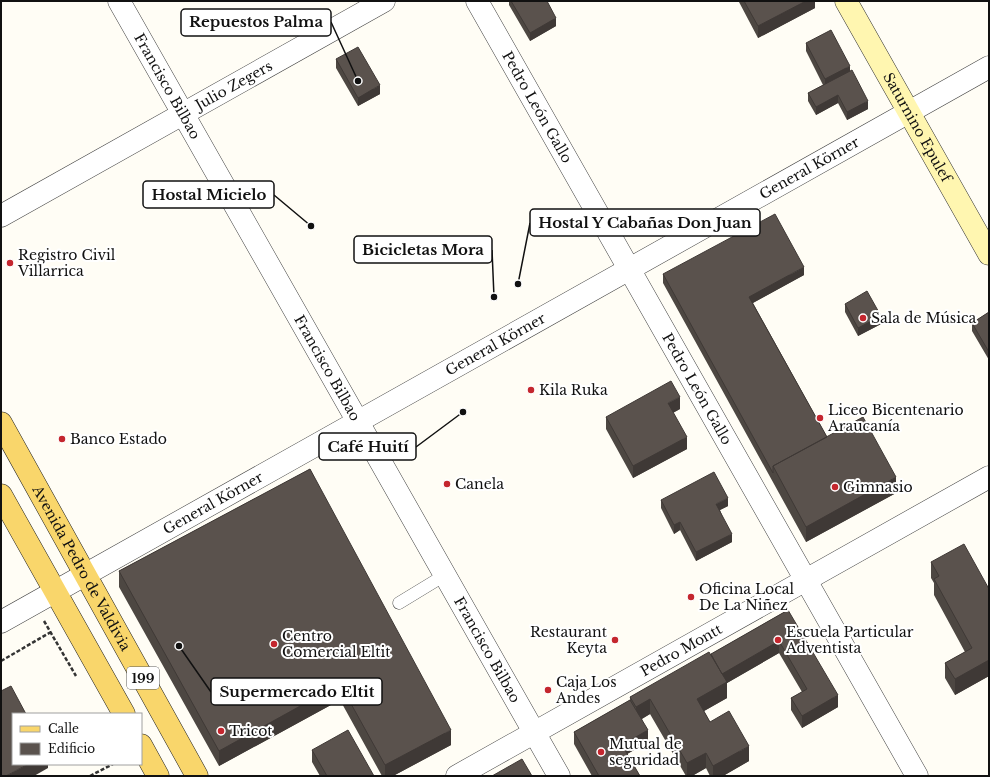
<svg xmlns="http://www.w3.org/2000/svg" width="990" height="777" font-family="'Libre Baskerville',serif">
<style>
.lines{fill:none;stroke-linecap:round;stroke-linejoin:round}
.service-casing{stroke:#444;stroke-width:13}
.minor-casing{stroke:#444;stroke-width:23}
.secondary-casing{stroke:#333;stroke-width:23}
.primary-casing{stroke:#222;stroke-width:23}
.path{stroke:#333;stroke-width:2.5;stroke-dasharray:4 2;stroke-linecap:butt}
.service{stroke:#fff;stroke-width:12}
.minor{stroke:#fff;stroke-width:22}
.secondary{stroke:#fff6b0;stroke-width:22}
.primary{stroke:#f9d66b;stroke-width:22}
.wall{fill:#4d4742}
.shaded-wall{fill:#3f3936}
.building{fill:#5a524d;stroke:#3f3936}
.poi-dot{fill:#c4262e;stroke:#fff;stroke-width:1.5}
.labels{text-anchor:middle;stroke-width:4;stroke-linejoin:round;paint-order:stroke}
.shield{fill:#fff;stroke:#585858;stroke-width:1}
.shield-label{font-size:13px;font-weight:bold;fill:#111}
.street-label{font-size:14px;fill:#111;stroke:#fff}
.poi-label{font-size:14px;fill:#111;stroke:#fff;text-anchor:start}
.leader{fill:none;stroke:#111;stroke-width:1.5}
.callout-dot{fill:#111;stroke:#fff;stroke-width:1.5}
.callout{fill:#fff;stroke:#111;stroke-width:1.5}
.callout-label{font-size:15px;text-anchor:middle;font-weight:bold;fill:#111}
</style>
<rect width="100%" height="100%" fill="#fffdf5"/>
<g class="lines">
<g class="service-casing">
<path id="service" d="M399 603 445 575"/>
</g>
<g class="minor-casing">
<g id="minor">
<path id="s1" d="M119 1 559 776"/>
<path id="s2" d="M477 1 917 776"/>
<path id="s3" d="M1 216 384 1"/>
<path id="s4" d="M1 622 989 67"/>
<path id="s5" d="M457 776 989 477"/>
</g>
</g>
<g class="secondary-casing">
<g id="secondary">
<path id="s6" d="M846 1 989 254"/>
</g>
</g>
<g class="primary-casing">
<g id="primary">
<path id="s7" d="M1 423 197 776"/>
<path d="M1 495 124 714"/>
<path d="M141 745 158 776"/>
</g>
</g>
<path class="path" d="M44 621 76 676
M1 661 51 632
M90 776 113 764"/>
<use href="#service" class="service"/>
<use href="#minor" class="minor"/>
<use href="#secondary" class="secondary"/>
<use href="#primary" class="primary"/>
</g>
<path class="wall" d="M509 1H547L556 26 530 41 509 5Z
M739 1H815V8L758 38 739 2Z
M806 43 850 71 868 109 847 120 838 103 816 115 808 101V93L823 85 806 51Z
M336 59 380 94 358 106 336 68Z
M663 274 804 275 753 303 827 437 896 493 806 542 663 283Z
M845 304 881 324 858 336 845 312Z
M989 312V360L972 331V323Z
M988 362H989V372L988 370Z
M680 409 673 413 687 449 633 478 606 429V417Z
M310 469 451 745 393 776H382L340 700 219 766 119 587V571Z
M661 500 728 506 720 510 732 542 696 561 680 530 674 534 661 508Z
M931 562 989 589V676L955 695 945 678V663L965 652 934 595V583L931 578Z
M788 610 838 707 802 728 791 710V698L802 692 779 653 727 683V698L704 711 710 722 749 761 723 776H710L706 768 692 776H686L650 714 642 719 648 742 627 754 640 776H592L574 744V732L630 700V697L711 654Z
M312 750 374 776H320L312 762Z"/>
<path class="shaded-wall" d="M806 1H815V8L758 38V26Z
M556 18V26L530 41V33Z
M850 66V74L825 87V79Z
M380 85V94L358 106V98Z
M838 95V103L816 115V107Z
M868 101V109L847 120V112Z
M804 267V275L749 305V297Z
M881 316V324L858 336V328Z
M680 397V409L668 415V403Z
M687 437V449L633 478V466Z
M896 477V493L806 542V527Z
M728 498V506L716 512V504Z
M680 522V530L674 534V525Z
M732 534V542L696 561V552Z
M779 641V653L727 683V698L697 715V699L720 675Z
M989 660V676L955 695V679Z
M340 684V700L219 766V751Z
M838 695V707L802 728V716Z
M650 699V714L636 722V707Z
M451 730V745L393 776H385V765Z
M648 730V742L622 757V745Z
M749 746V761L723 776H713V766Z
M706 753V768L692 776H687V763Z
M28 764H48V768L34 776H6Z"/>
<path class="building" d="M511 1H547L556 18 530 33Z
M744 1H806L758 26Z
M831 30 850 66 825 79 806 43Z
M358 47 380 85 358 98 336 59Z
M852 70 868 101 847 112 838 95 816 107 808 93Z
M775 214 804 267 749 297 827 437 773 466V473L663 274Z
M867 291 881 316 858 328 845 304Z
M989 312V352L972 323Z
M671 381 680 397 668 403 687 437 633 466 606 417Z
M863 417 896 477 806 527 773 466Z
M310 469 451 730 385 765 340 684 219 751 119 571Z
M714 472 728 498 716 504 732 534 696 552 680 522 674 525 661 500Z
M964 544 989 589V660L955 679 945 663 972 648 934 579 939 576 931 562Z
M788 610 838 695 802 716 791 698 807 689 779 641 722 674 711 654Z
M709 652 727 682 697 699 710 722 729 711 749 746 713 766 706 753 687 763 650 699 636 707 630 697Z
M11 686 26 714H13V764H28L6 776H1V691Z
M630 700 648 730 622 745 640 776H599L574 732Z
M348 730 374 776H327L312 750Z
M522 759 532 776H492Z"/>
<g class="poi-dot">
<circle cx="10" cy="263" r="4"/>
<circle cx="863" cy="318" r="4"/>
<circle cx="531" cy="390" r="4"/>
<circle cx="820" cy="418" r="4"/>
<circle cx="62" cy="439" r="4"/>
<circle cx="447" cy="484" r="4"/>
<circle cx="835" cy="487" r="4"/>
<circle cx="691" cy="597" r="4"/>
<circle cx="615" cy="640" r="4"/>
<circle cx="778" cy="640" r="4"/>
<circle cx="274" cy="644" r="4"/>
<circle cx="548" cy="690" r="4"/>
<circle cx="221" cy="731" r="4"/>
<circle cx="601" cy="752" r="4"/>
</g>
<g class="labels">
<rect class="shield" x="127" y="667" width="32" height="22" rx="3"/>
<g class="shield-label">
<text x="143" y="683">199</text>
</g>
<g class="street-label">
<text dy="5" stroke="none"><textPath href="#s3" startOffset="267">Julio Zegers</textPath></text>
<text dy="5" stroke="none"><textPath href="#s1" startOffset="98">Francisco Bilbao</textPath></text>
<text dy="5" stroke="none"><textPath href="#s2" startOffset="122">Pedro León Gallo</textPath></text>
<text dy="5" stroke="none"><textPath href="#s6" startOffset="145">Saturnino Epulef</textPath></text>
<text dy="5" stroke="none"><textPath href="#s4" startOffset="927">General Körner</textPath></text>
<text dy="5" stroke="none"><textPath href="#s4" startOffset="567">General Körner</textPath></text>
<text dy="5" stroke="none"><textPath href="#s1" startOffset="422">Francisco Bilbao</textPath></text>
<text dy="5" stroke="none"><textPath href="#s2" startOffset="446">Pedro León Gallo</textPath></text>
<text dy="5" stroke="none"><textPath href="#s4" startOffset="243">General Körner</textPath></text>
<text dy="5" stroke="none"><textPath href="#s7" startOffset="166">Avenida Pedro de Valdivia</textPath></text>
<text dy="5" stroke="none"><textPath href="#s1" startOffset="746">Francisco Bilbao</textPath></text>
<text dy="5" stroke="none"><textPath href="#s5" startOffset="257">Pedro Montt</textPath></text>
</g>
<g class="poi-label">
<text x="18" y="260">Registro Civil<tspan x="18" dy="16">Villarrica</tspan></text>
<text x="871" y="323">Sala de Música</text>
<text x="539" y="395">Kila Ruka</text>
<text x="828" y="415">Liceo Bicentenario<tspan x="828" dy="16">Araucanía</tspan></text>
<text x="70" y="444">Banco Estado</text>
<text x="455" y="489">Canela</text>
<text x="843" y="492">Gimnasio</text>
<text x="699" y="594">Oficina Local<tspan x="699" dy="16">De La Niñez</tspan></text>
<text x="607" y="637" text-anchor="end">Restaurant<tspan x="607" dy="16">Keyta</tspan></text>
<text x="786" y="637">Escuela Particular<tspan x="786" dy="16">Adventista</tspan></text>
<text x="282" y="641">Centro<tspan x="282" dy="16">Comercial Eltit</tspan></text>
<text x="556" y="687">Caja Los<tspan x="556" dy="16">Andes</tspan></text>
<text x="229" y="736">Tricot</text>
<text x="609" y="749">Mutual de<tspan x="609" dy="16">seguridad</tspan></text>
</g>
</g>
<path class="leader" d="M358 81L331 22M311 226L274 195M518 284L530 223M494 297L492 250M463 412L416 447M179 646L211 692"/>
<g class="callout-dot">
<circle cx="358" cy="81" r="4"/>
<circle cx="311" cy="226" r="4"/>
<circle cx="518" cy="284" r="4"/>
<circle cx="494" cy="297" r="4"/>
<circle cx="463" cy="412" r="4"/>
<circle cx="179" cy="646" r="4"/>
</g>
<g class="callout">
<rect x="181" y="9" width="150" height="27" rx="4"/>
<rect x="143" y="181" width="131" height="27" rx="4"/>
<rect x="530" y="209" width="230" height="27" rx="4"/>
<rect x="354" y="236" width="138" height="27" rx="4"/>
<rect x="319" y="433" width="97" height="27" rx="4"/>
<rect x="211" y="678" width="171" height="27" rx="4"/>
</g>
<g class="callout-label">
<text x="256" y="27">Repuestos Palma</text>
<text x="209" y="200">Hostal Micielo</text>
<text x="645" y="228">Hostal Y Cabañas Don Juan</text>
<text x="423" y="255">Bicicletas Mora</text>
<text x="368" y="452">Café Huití</text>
<text x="297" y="697">Supermercado Eltit</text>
</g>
<rect width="990" height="777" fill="none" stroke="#111111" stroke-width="4"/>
<rect x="12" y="713" width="130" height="52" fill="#ffffff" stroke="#a0a0a0"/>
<rect x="20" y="726" width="20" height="6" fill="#f9d66b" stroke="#a0a0a0"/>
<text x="48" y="733" font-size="12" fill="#111111">Calle</text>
<rect x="20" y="743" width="20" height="12" fill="#5a524d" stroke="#a0a0a0"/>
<text x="48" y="753" font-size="12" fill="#111111">Edificio</text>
</svg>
